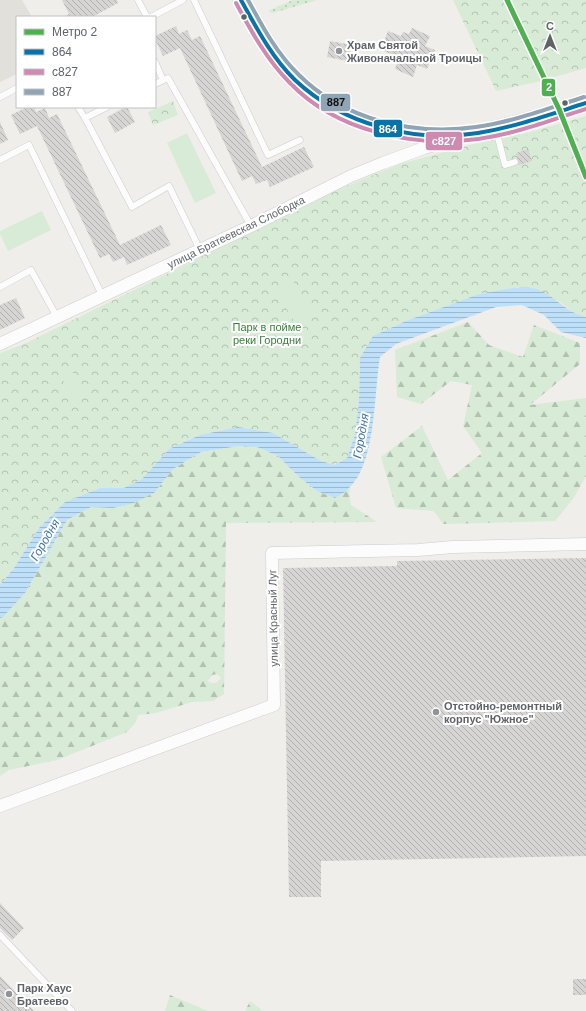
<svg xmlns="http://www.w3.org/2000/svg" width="586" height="1011" font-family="Arial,sans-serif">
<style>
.education{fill:#e2e0da}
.grass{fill:url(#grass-dots)}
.forest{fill:url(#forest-firs);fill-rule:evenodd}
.park{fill:url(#park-crowns)}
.pitch{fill:#d8ebd6}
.water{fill:url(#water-rules)}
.building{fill:url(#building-back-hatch)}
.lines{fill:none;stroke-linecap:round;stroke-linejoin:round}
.lane-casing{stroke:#cbcccc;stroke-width:7}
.street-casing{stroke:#cbcccc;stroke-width:13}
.secondary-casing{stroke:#cacacb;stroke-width:18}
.lane{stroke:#fdfcfc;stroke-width:6}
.street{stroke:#fdfcfc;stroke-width:12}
.secondary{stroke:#fdfcfc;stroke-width:17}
.bus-1-casing{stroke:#fff;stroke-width:7}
.bus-2-casing{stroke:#fff;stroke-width:7}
.bus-3-casing{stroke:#fff;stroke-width:7}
.bus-1{stroke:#0973a7;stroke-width:4}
.bus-2{stroke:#cf8ab2;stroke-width:4}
.bus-3{stroke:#90a4b4;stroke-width:4}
.metro-1-casing{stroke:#fff;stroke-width:8}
.metro-1{stroke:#4fb04f;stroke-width:5}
.bus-dot{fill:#5f6368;stroke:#fff;stroke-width:1.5}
.poi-dot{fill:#919496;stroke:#fff;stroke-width:1.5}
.labels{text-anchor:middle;stroke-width:4;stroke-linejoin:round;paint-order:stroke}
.poi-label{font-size:11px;font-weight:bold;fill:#5f6368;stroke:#fff;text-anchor:start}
.street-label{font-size:11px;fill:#5f6368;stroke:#fff}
.park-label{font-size:11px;fill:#348238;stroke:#fff}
.water-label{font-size:12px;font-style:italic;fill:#4174aa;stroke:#fff}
.line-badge{stroke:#fff;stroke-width:1.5}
.badge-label{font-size:11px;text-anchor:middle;font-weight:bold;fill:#fff}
.pale-badge-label{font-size:11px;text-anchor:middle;font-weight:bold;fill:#111}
</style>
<defs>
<pattern id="grass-dots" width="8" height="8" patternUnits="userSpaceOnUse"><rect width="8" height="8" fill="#d8ebd6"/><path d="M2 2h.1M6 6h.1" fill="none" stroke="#b2c2b1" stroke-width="1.8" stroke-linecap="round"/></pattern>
<pattern id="forest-firs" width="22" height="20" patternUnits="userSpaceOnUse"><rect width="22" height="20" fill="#d8ebd6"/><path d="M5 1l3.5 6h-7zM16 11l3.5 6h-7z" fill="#b2c2b1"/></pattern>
<pattern id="park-crowns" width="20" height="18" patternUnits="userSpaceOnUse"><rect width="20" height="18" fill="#d8ebd6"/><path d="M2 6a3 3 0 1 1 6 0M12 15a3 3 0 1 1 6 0" fill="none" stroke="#b2c2b1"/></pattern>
<pattern id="water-rules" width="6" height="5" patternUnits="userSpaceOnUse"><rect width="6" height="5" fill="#bfe0f9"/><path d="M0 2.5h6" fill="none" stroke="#9eb9cd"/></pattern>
<pattern id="building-back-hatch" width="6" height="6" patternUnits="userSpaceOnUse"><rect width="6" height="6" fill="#d6d5d3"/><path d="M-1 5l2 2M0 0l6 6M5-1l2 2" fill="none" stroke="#b1b0af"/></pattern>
</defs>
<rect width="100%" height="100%" fill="#efeeea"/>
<path class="education" d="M0 0H22L32 17H17V74L0 82Z"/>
<path class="grass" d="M293 0H317L273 13 268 11Z"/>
<path class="forest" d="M468 322 489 345 523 357 534 325 580 343V364L530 405 586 398V476L573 499 555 521 443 524 434 511 396 508 381 457 422 426 448 480 482 453 463 426 472 385 451 381 421 404 397 397 395 350Z
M239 446 257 447 278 456 299 477 317 491 335 498 350 488 349 494 351 505 377 522 226 523 224 694 213 701 192 702 156 713 138 715 136 722 127 732 57 760 9 770 0 776V618L3 616 25 593 67 520 91 507 113 508 154 493 173 469 201 452ZM217 674 221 678 216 683H211L208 681 212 675Z
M170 995 208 1011H165Z
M250 1001 263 1011H245Z"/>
<path class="park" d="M453 0H586V68L541 81 496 91Z
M173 101 178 115 153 125 148 112Z
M586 116V317L577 315 557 300 512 288 479 294 406 321 373 336 360 358 359 401 355 435 347 458 335 465 321 461 273 433 238 427 200 435 169 449 142 479 124 489 100 488 65 502 39 528 14 568 0 585V353L24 344 344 187 400 164 470 145 530 132Z"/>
<path class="pitch" d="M187 133 216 193 195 203 167 143Z
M42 211 51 230 8 251 0 234V231Z
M293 281 312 312 295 323 276 291Z
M69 367 84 390 73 397 59 374Z"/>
<path class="water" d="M512 288C519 288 530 287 537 289 555 296 567 313 586 317V338L561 332 544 315 522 305 496 307 396 344 380 357C374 392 376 462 350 487 346 492 340 495 335 498L317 491 299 477 278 456 257 447 239 446 201 452 173 469 154 493 134 503 113 508 91 507 67 520 25 593 3 617 0 618V585L14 568 39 528 65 502 100 488H124L142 479 169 449 200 435 238 427 273 433 321 461 335 465 347 458 355 435 359 401 360 358 373 336 406 321 479 294Z"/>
<path class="building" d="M62 0H117L118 3 92 17H63L69 14Z
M176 26 179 34 187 30 192 40 200 36 262 167 304 147 314 167 270 187 267 180 256 184 252 176 242 181 180 48 163 56 155 39V36Z
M412 28 430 36 425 46 435 50 427 69 417 65 413 77 395 69 397 63 391 61 394 55 381 50 388 31 401 36 403 32 409 34Z
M330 41 351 45 348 61 327 57Z
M27 107H34L36 112 45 108 49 118 57 114 120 245 161 225 171 245 127 265 124 257 113 262 109 254 100 258 37 126 20 134 11 115Z
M126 107H127L135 122 115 133 107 117Z
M0 122 8 140 0 144Z
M528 149 532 161 519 165 516 153Z
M16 298 25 318 0 330V305Z
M586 558V856L321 861V897H289L283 568 397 566V561Z
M0 903 24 928 12 940 0 928Z
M0 976 34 1011H0Z
M573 979H586V995H573Z"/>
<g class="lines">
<g class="lane-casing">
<path id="lane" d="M138 0 147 17
M194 0 268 155 300 140
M151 17 183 0
M155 62 163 80
M155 84 168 78 251 226
M0 97 17 88
M78 107 85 118 107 107
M85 118 132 207 169 186 200 250
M496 130 505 165 515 162
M0 160 29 145 102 295
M0 287 31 270 57 317
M0 935 72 1011"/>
</g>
<g class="street-casing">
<path id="street" d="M0 344 251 226 351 176 383 163 424 148 453 140
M0 806 274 705 272 553 418 550 453 547 586 544"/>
</g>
<g class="secondary-casing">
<path id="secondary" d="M241 0C255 26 275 60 295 80 342 124 415 144 478 133 515 126 550 114 586 103"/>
</g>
<use href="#lane" class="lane"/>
<use href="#street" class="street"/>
<use href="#secondary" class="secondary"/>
<g class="bus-1-casing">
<path id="bus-1" d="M241 0C256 27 272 58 295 80 343 125 414 143 478 133 515 127 551 114 586 103"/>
</g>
<g class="bus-2-casing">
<path id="bus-2" d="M236 3C251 31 267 60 290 83 336 131 414 148 478 139 515 134 551 120 586 109"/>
</g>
<g class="bus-3-casing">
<path id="bus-3" d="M248 0C262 26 277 54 299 75 344 120 414 136 476 127 513 122 549 108 584 97"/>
</g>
<use href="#bus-1" class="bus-1"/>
<use href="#bus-2" class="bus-2"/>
<use href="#bus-3" class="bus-3"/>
<g class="metro-1-casing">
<path id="metro-1" d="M507 0 559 109 586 177"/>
</g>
<use href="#metro-1" class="metro-1"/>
</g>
<g class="bus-dot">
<circle cx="244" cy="17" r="3.5"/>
<circle cx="565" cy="103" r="3.5"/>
</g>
<g class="poi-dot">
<circle cx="339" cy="51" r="4"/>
<circle cx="436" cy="712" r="4"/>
<circle cx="9" cy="994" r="4"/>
</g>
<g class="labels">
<g class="poi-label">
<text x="347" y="49">Храм Святой<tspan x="347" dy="13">Живоначальной Троицы</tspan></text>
<text x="444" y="710">Отстойно-ремонтный<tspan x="444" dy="13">корпус "Южное"</tspan></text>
<text x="17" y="992">Парк Хаус<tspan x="17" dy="13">Братеево</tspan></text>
</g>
<g class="street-label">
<text transform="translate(236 232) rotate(-26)" y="4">улица Братеевская Слободка</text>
<text transform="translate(273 618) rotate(-91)" y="4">улица Красный Луг</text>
</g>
<g class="park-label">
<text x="267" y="331">Парк в пойме<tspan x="267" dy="13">реки Городни</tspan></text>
</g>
<g class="water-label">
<text transform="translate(361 436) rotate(-80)" y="4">Городня</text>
<text transform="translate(45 540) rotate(-60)" y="4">Городня</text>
</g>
</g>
<g class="line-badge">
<rect x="541" y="78" width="15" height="19" rx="4" fill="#4fb04f"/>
<rect x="320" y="93" width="31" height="19" rx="4" fill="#90a4b4"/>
<rect x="373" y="119" width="30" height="19" rx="4" fill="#0973a7"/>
<rect x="425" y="131" width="38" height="20" rx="4" fill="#cf8ab2"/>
</g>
<g class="badge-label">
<text x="549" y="91">2</text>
<text x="388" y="133">864</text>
<text x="444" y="145">с827</text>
</g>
<g class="pale-badge-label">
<text x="336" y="106">887</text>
</g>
<rect x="16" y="16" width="140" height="92" fill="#ffffff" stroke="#bfc1c3"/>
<rect x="24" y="29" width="20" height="6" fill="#4fb04f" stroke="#bfc1c3"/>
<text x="52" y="36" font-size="12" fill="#5f6368">Метро 2</text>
<rect x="24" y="49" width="20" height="6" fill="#0973a7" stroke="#bfc1c3"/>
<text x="52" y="56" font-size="12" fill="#5f6368">864</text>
<rect x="24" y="69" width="20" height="6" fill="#cf8ab2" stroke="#bfc1c3"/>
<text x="52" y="76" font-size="12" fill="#5f6368">с827</text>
<rect x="24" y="89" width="20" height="6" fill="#90a4b4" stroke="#bfc1c3"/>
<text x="52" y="96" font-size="12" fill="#5f6368">887</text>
<g transform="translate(550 36)" stroke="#ffffff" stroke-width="3" paint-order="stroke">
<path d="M0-3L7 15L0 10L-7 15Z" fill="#5f6368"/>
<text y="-6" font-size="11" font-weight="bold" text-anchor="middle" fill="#5f6368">С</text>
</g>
</svg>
